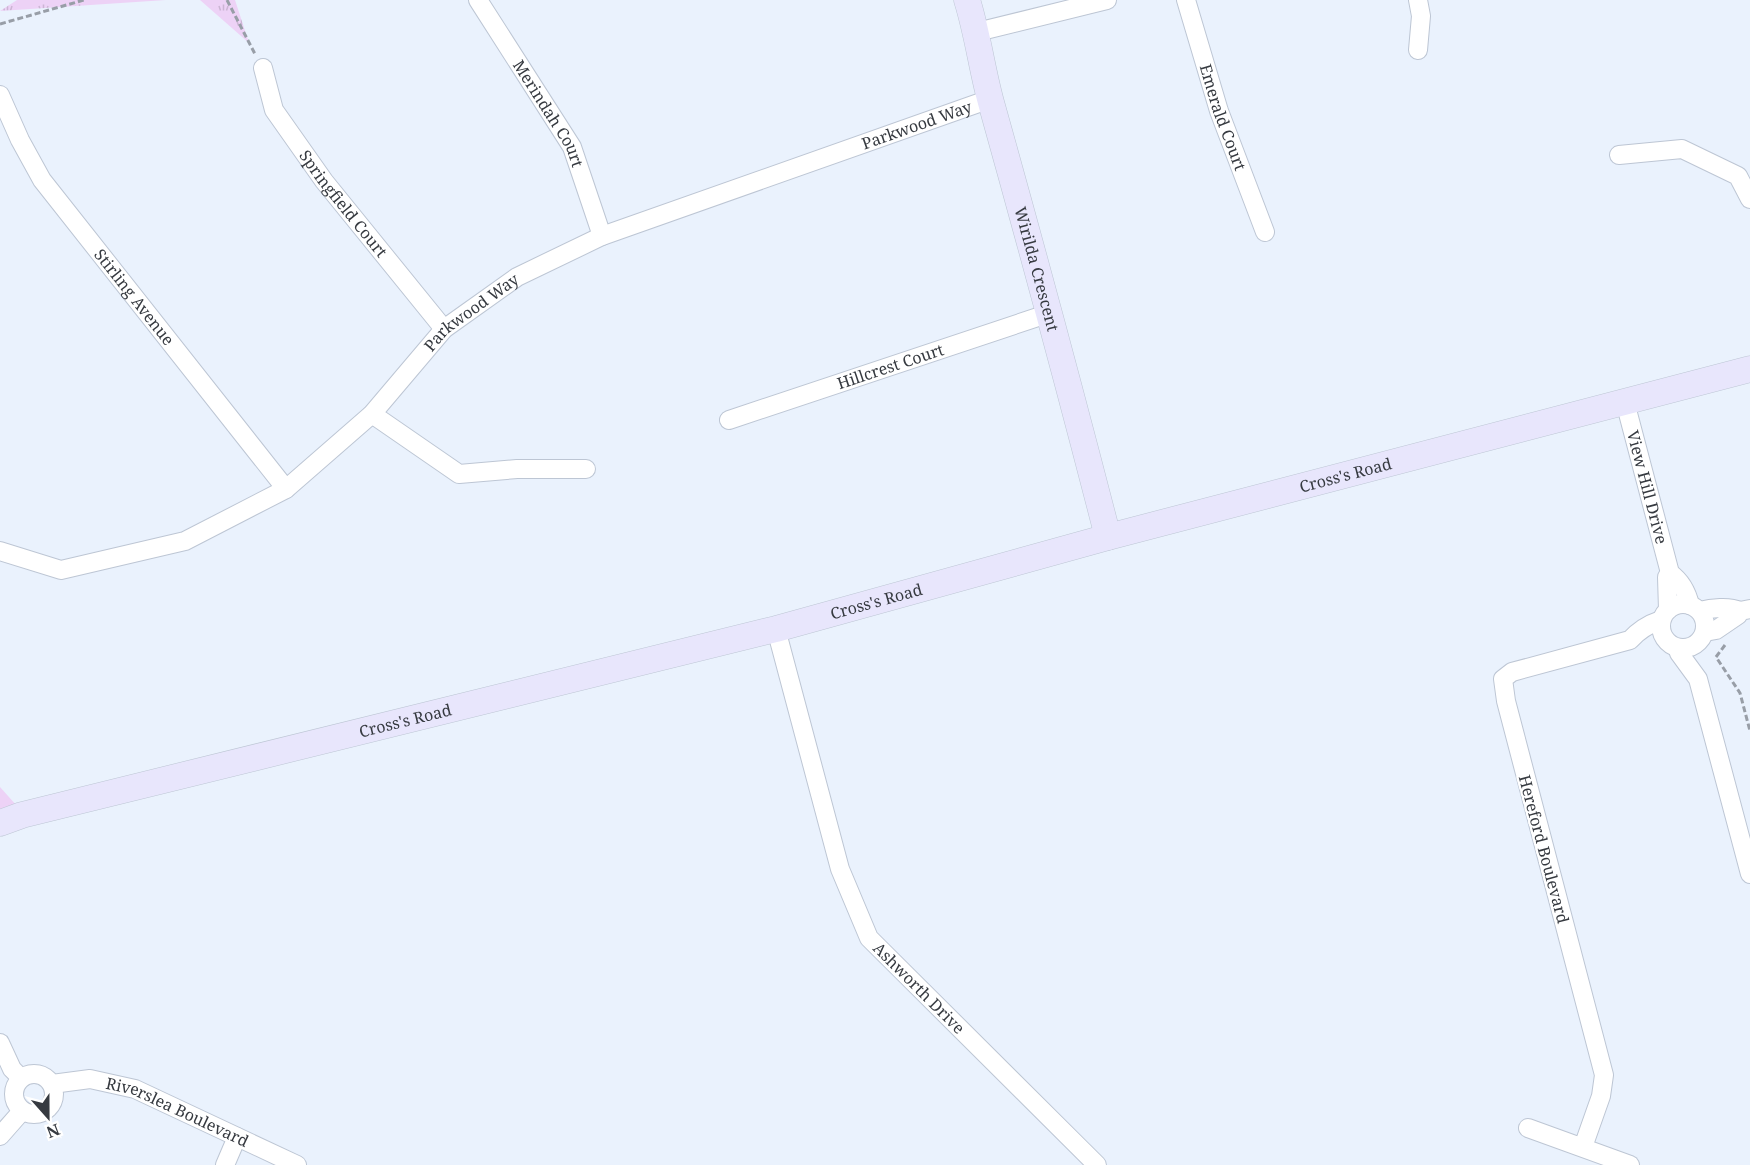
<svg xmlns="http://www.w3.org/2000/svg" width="1750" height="1165" font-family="'Noto Serif',serif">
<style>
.park{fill:url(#park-tufts)}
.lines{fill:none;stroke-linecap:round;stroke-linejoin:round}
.street-casing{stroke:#bdc6d4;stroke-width:20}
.secondary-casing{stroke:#bdc6d4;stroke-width:27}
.path{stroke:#989ea7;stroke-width:3;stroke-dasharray:6 3;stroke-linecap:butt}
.street{stroke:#fff;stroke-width:18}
.secondary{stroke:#e8e6fc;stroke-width:26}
.labels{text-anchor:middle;stroke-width:4.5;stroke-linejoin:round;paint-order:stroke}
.street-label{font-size:16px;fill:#363a40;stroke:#fff}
</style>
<defs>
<pattern id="park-tufts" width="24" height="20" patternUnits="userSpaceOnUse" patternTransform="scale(1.5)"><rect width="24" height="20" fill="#edd2f6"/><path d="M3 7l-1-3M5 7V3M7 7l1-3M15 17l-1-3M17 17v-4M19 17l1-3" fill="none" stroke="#ccb5d4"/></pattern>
</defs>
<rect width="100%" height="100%" fill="#eaf2fd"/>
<path class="park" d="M17 0H166L0 11Z
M200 0H235L249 43Z
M0 787 17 806 0 810Z"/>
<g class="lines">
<g class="street-casing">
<g id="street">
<path id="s1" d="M478 0 572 147 602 236"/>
<path id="s2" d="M1186 0 1219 111 1265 232"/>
<path d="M1418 0 1421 16 1418 50"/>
<path d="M977 32 1107 0"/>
<path id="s3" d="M263 68 274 110 324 181 444 329"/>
<path id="s4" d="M0 95 20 140 42 180 286 489"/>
<path d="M1619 155 1682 149 1738 176 1750 199"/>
<path id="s5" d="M1625 402 1670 573C1681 581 1687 592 1690 605"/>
<path d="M372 414 459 474 517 469H586"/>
<path id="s6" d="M729 420 1050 313"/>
<path id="s7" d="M0 551 61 570 185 541 286 489 372 414 444 329 517 277 602 236 990 99"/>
<circle cx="1683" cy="626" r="22"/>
<path d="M1668 610 1667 577 1670 573"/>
<path d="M1700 611C1711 608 1729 606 1740 611"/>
<path id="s8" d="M776 629 840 869 869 938 1097 1165"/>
<path d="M1705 632 1716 630 1738 615 1740 611 1750 609"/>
<path d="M1678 648 1679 653 1698 679 1750 874"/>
<path d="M0 1043 12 1069 21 1078"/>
<circle cx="34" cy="1094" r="20"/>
<path id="s9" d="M52 1084 90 1079 135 1089 297 1165"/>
<path d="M1528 1128 1630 1165"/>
<path d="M0 1136 22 1111"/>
<path d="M1583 1147 1601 1096 1604 1075 1506 701 1503 679 1512 672 1630 640C1638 631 1649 624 1661 620"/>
<path d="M225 1165 237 1137"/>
</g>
</g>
<g class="secondary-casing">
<g id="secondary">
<path id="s10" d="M967 0C978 35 982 71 992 106 1032 249 1071 393 1108 537"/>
<path id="s11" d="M0 823 22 815 776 629 1108 537 1750 369"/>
</g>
</g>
<path class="path" d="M227 0 255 54
M0 24 84 0
M1725 645 1716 657 1740 693 1750 731"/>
<use href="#street" class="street"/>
<use href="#secondary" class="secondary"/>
</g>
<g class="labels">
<g class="street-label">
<text dy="6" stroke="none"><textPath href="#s1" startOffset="134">Merindah Court</textPath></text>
<text dy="6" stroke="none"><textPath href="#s2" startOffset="123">Emerald Court</textPath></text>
<text dy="6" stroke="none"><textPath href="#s7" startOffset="1048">Parkwood Way</textPath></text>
<text dy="6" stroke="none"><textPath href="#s3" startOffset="160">Springfield Court</textPath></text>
<text dy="6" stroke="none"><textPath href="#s10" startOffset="278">Wirilda Crescent</textPath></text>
<text dy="6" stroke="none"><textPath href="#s4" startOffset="244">Stirling Avenue</textPath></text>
<text dy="6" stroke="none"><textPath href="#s7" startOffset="562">Parkwood Way</textPath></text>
<text dy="6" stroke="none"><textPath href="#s6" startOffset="170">Hillcrest Court</textPath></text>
<text dy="6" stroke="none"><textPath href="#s11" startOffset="1390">Cross's Road</textPath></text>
<text dy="6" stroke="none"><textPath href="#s5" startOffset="88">View Hill Drive</textPath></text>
<text dy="6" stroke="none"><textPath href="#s11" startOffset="904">Cross's Road</textPath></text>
<text dy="6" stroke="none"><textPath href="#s11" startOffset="418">Cross's Road</textPath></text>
<text transform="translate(1544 849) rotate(75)" y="6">Hereford Boulevard</text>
<text dy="6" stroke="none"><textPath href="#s8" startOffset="394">Ashworth Drive</textPath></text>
<text dy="6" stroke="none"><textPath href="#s9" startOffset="132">Riverslea Boulevard</textPath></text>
</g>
</g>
<g transform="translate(48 1117) rotate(159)" stroke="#ffffff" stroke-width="4.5" paint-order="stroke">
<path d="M0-4.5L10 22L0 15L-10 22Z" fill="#363a40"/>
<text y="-9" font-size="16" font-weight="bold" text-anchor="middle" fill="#363a40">N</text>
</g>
</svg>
